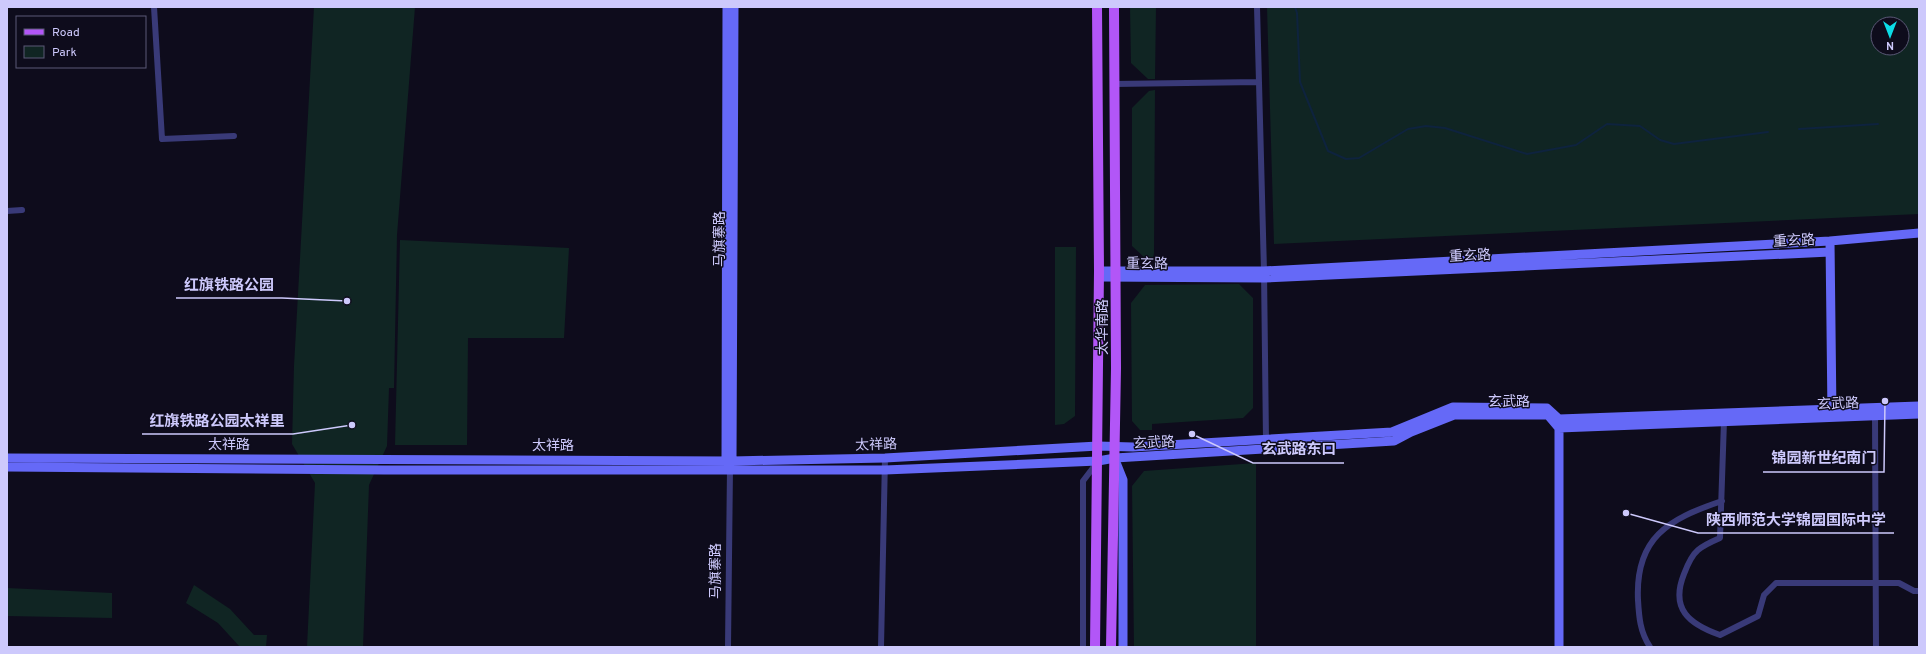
<svg xmlns="http://www.w3.org/2000/svg" width="1926" height="654" font-family="Overpass,'Noto Sans SC',sans-serif">
<style>
.green{fill:#102523;fill-rule:evenodd}
.lines{fill:none;stroke-linecap:round;stroke-linejoin:round}
.stream{stroke:#0e233e;stroke-width:2}
.street{stroke:#393a78;stroke-width:6}
.secondary{stroke:#6569f7;stroke-width:9}
.primary{stroke:#b256f7;stroke-width:10}
.labels{text-anchor:middle;stroke-width:3;stroke-linejoin:round;paint-order:stroke}
.street-label{font-size:14px;fill:#cdc9fc;stroke:#0e0c1c}
.leader{fill:none;stroke:#cdc9fc;stroke-width:1.5}
.callout-dot{fill:#cdc9fc;stroke:#0e0c1c;stroke-width:1.5}
.callout-label{font-size:15px;text-anchor:middle;font-weight:bold;fill:#cdc9fc;stroke:#0e0c1c;stroke-width:3;stroke-linejoin:round;paint-order:stroke}
</style>
<rect width="100%" height="100%" fill="#0e0c1c"/>
<path class="green" d="M314 7H415L397 235 394 388H389L387 446 369 485 363 647H307L315 483 292 444 294 366Z
M1130 7H1156L1155 79H1148L1131 63Z
M1267 7H1919V214L1274 244ZM1878 24H1902V48H1878Z
M1155 90 1154 253 1153 258H1145L1132 246V108L1149 91Z
M400 240 569 248 564 338H468L467 445H395Z
M1055 247H1076L1075 416 1064 424 1055 425Z
M1239 284 1253 298V408L1243 418 1152 424V430H1140L1132 421 1131 303 1145 285Z
M1256 463V647H1134L1132 486 1144 471Z
M194 585 230 609 254 635H267L266 647H240L218 623 186 603Z
M7 588 112 593V618L7 616Z"/>
<g class="lines">
<path class="stream" d="M1295 7 1297 13 1300 82 1328 151 1346 159 1359 158 1408 129 1426 126 1445 128 1527 154 1576 145 1607 124 1640 126 1660 140 1674 144 1768 132
M1799 129 1878 124"/>
<path class="street" d="M154 7 162 139 234 136
M1257 7 1264 271 1266 441
M1114 84 1259 82
M7 211 22 210
M1875 416 1876 647
M1724 421 1720 538C1713 541 1704 545 1698 550 1692 555 1687 566 1684 574 1670 609 1689 624 1720 635L1758 616 1764 595 1776 583H1899L1914 591H1919
M728 647 730 468
M881 647 885 458
M1083 647V481L1096 464
M1650 647C1640 632 1639 617 1638 600 1635 538 1668 519 1722 501"/>
<path class="secondary" d="M727 7 726 460 727 465
M1830 241 1919 233
M1099 271H1264L1830 241 1832 415
M1099 277 1264 278 1830 252
M1559 422V647
M7 458 732 461 885 458 1098 446 1133 447 1392 432 1453 407 1547 408 1559 419 1919 406
M1115 460 1123 480V647
M732 461 734 7
M7 467 385 470H885L1098 461 1115 458 1394 441 1411 432 1454 415H1548L1559 428 1919 414"/>
<path class="primary" d="M1095 647 1099 271 1097 7
M1111 647 1116 368 1114 7"/>
</g>
<g class="labels">
<g class="street-label">
<text transform="translate(719 239) rotate(-90)" y="5">马旗寨路</text>
<text transform="translate(1794 240) rotate(-3)" y="5">重玄路</text>
<text transform="translate(1470 255) rotate(-3)" y="5">重玄路</text>
<text transform="translate(1147 263) rotate(1)" y="5">重玄路</text>
<text transform="translate(1102 327) rotate(-90)" y="5">太华南路</text>
<text x="1509" y="406">玄武路</text>
<text transform="translate(1838 403) rotate(-2)" y="5">玄武路</text>
<text transform="translate(1154 442) rotate(-3)" y="5">玄武路</text>
<text x="229" y="449">太祥路</text>
<text transform="translate(876 444) rotate(-2)" y="5">太祥路</text>
<text x="553" y="450">太祥路</text>
<text transform="translate(715 571) rotate(-90)" y="5">马旗寨路</text>
</g>
</g>
<path class="leader" d="M347 301L282 298H176M352 425L293 434H142M1192 434L1253 463H1344M1885 401L1884 472H1763M1626 513L1698 533H1894"/>
<g class="callout-dot">
<circle cx="347" cy="301" r="4"/>
<circle cx="352" cy="425" r="4"/>
<circle cx="1192" cy="434" r="4"/>
<circle cx="1885" cy="401" r="4"/>
<circle cx="1626" cy="513" r="4"/>
</g>
<g class="callout-label">
<text x="229" y="290">红旗铁路公园</text>
<text x="217" y="426">红旗铁路公园·太祥里</text>
<text x="1299" y="454">玄武路东口</text>
<text x="1824" y="463">锦园新世纪南门</text>
<text x="1796" y="525">陕西师范大学锦园国际中学</text>
</g>
<rect width="1926" height="654" fill="none" stroke="#cdc9fc" stroke-width="16"/>
<rect x="16" y="16" width="130" height="52" fill="#0e0c1c" stroke="#5a5876"/>
<rect x="24" y="29" width="20" height="6" fill="#b256f7" stroke="#5a5876"/>
<text x="52" y="36" font-size="12" fill="#cdc9fc">Road</text>
<rect x="24" y="46" width="20" height="12" fill="#102523" stroke="#5a5876"/>
<text x="52" y="56" font-size="12" fill="#cdc9fc">Park</text>
<g transform="translate(1890 36) rotate(180)"><circle r="19" fill="#0e0c1c" stroke="#5a5876"/>
<path d="M0-3L7 15L0 10L-7 15Z" fill="#0cdce6"/>
<text y="-6" font-size="11" font-weight="bold" text-anchor="middle" fill="#cdc9fc">N</text>
</g>
</svg>
